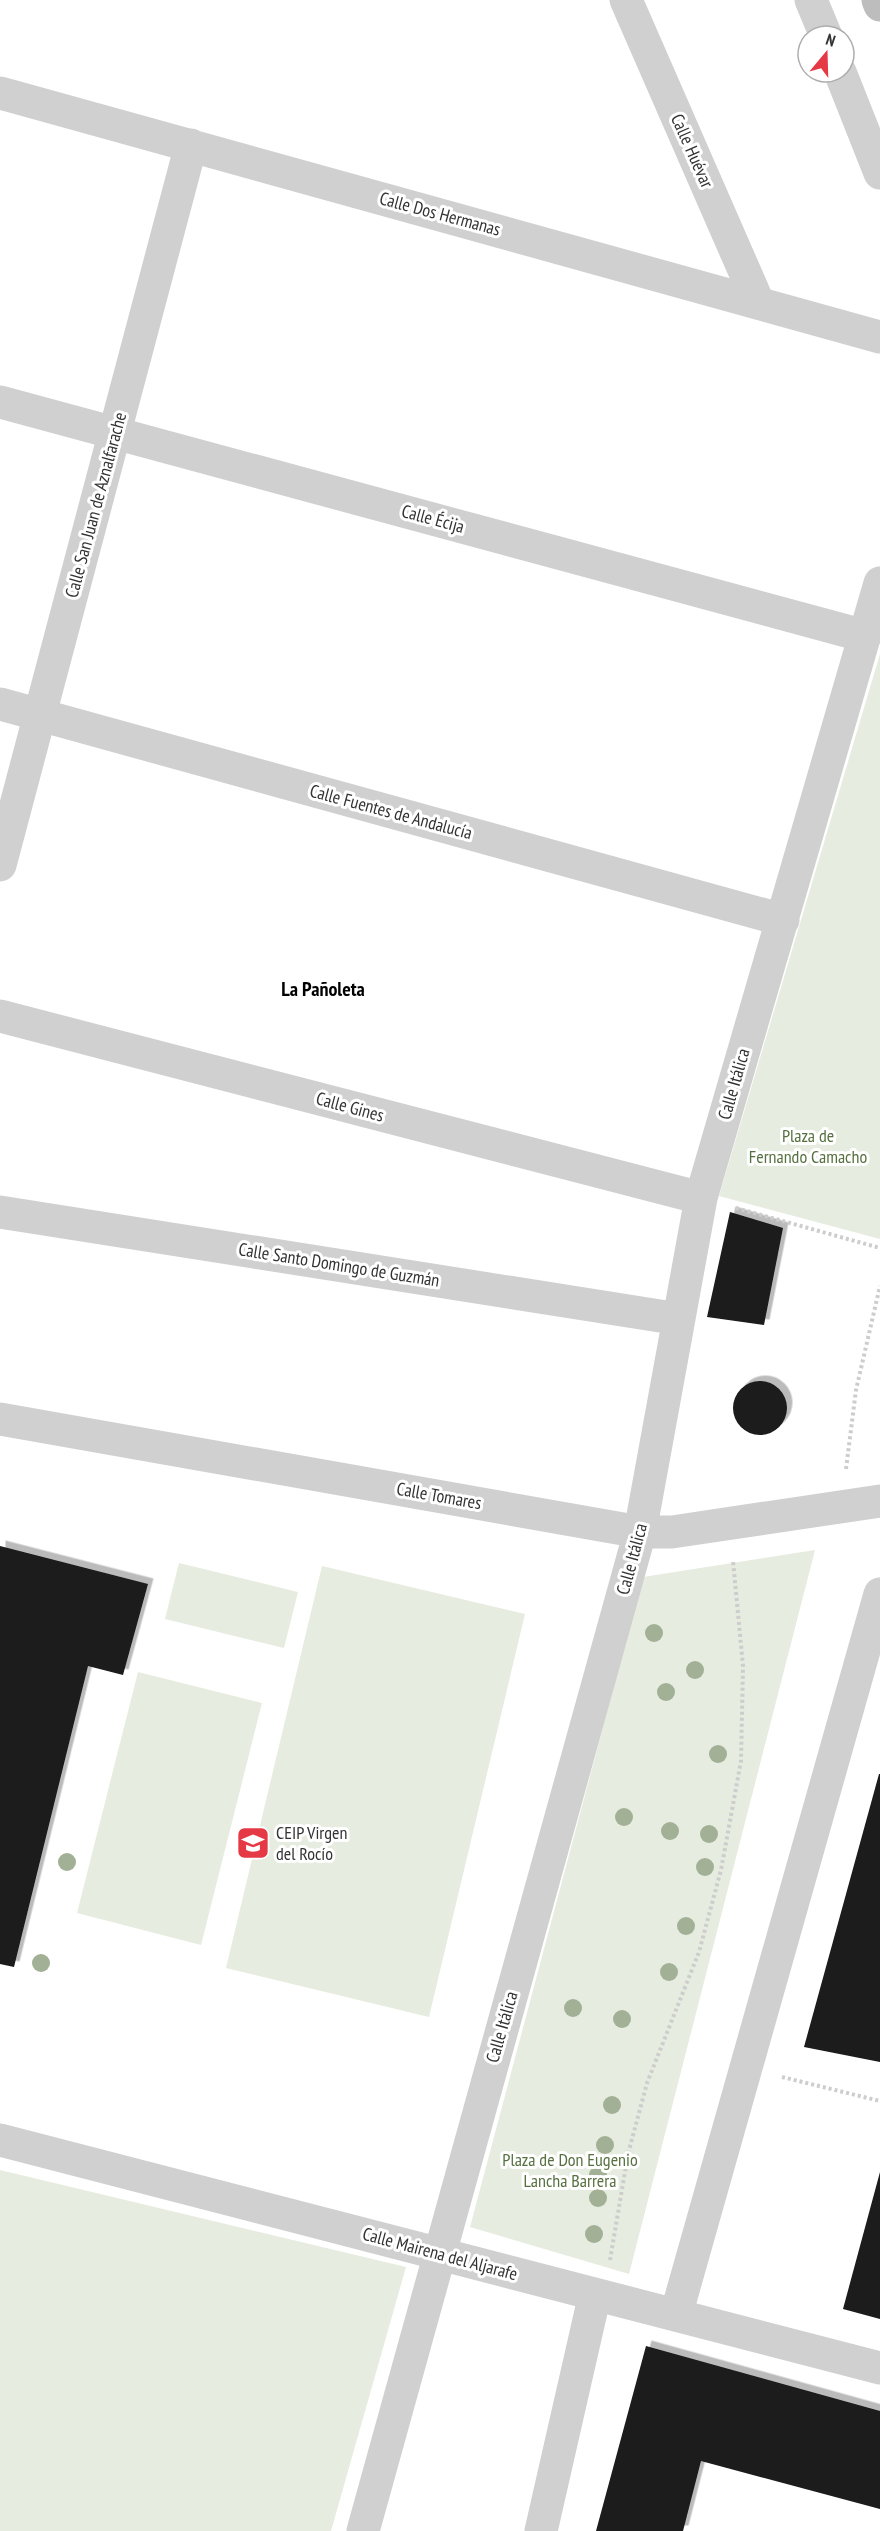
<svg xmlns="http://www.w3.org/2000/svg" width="880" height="2531" font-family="'PT Sans Narrow',sans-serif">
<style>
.green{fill:#e6ecdf}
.building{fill:#1a1a1a;filter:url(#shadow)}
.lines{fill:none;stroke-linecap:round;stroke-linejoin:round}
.path{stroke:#cdcdcd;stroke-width:4;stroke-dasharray:3 3;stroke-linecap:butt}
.street{stroke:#d0d0d0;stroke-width:33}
.secondary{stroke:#bdbdbd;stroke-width:33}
.tree{fill:#a2b095}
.labels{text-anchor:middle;stroke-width:6;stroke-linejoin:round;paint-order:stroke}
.street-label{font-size:18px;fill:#333;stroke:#fff}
.park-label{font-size:18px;fill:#56703f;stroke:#fff}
.poi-label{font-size:18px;fill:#333;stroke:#fff;text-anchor:start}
.neighbourhood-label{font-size:20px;font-weight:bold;fill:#000;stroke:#fff}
</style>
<defs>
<filter id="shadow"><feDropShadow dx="5.5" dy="-5.5" stdDeviation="0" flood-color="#0004"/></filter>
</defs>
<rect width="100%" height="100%" fill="#fff"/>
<path class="green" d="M880 654V1239L719 1196Z
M815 1550 629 2274 470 2227 643 1577Z
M179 1563 298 1592 284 1648 165 1619Z
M322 1566 525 1614 429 2017 226 1968Z
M138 1672 262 1703 201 1945 77 1913Z
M0 2170 406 2267 331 2531H0Z"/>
<path class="building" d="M730 1212 783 1228 764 1325 707 1317Z
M733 1408a27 27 0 1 1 54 0a27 27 0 1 1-54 0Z
M0 1546 148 1584 123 1675 88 1666 14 1967 0 1964Z
M879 1774H880V2062L804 2047Z
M880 2172V2319L843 2309Z
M646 2346 880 2411V2509L701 2461 683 2531H596Z"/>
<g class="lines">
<path class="path" d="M736 1208 880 1248
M846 1469 856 1390 880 1286
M782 2077 880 2101
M610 2260 628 2154 647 2083 699 1952 721 1870 741 1761 743 1666 733 1561"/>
<path class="street" d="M626 0 758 302
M811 0 826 36
M840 72 880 173
M0 93 880 337
M0 402 865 636
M0 704 783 920
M0 865 191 145
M0 1016 701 1198
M0 1212 679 1319
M0 1419 640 1532H672L880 1501
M0 2140 880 2368
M676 2315 880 1594
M363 2531 640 1532 701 1198 880 583
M541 2531 595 2294"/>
<path class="secondary" d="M878 0 880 5"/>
</g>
<g class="tree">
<circle cx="654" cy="1633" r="9"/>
<circle cx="695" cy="1670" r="9"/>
<circle cx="666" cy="1692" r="9"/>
<circle cx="718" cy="1754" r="9"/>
<circle cx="624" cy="1817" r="9"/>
<circle cx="670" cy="1831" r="9"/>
<circle cx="709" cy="1834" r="9"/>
<circle cx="67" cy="1862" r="9"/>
<circle cx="705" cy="1867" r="9"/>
<circle cx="686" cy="1926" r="9"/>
<circle cx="41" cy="1963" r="9"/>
<circle cx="669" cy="1972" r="9"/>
<circle cx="573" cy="2008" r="9"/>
<circle cx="622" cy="2019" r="9"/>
<circle cx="612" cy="2105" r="9"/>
<circle cx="605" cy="2145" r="9"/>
<circle cx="598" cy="2175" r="9"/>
<circle cx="598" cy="2198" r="9"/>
<circle cx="594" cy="2234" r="9"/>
</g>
<defs>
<g id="school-square" transform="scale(1.725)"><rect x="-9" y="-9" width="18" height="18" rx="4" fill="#e63946" stroke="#fff"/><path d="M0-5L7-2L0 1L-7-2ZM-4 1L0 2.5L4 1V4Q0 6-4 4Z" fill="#fff"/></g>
</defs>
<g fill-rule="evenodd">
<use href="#school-square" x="253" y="1843"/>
</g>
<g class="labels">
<g class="street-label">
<text transform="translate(692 151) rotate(66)" y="6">Calle Huévar</text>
<text transform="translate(440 214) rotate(15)" y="6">Calle Dos Hermanas</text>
<text transform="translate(96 505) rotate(-75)" y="6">Calle San Juan de Aznalfarache</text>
<text transform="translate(433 519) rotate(15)" y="6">Calle Écija</text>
<text transform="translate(391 812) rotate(15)" y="6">Calle Fuentes de Andalucía</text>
<text transform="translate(734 1084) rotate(-74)" y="6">Calle Itálica</text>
<text transform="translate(350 1107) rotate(15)" y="6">Calle Gines</text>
<text transform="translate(339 1265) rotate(9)" y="6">Calle Santo Domingo de Guzmán</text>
<text transform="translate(439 1496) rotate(10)" y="6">Calle Tomares</text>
<text transform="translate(632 1559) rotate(-75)" y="6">Calle Itálica</text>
<text transform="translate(502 2027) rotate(-74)" y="6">Calle Itálica</text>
<text transform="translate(440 2254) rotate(15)" y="6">Calle Mairena del Aljarafe</text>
</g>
<g class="park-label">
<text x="808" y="1142">Plaza de<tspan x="808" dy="21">Fernando Camacho</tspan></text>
<text x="570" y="2166">Plaza de Don Eugenio<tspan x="570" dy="21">Lancha Barrera</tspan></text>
</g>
<g class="poi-label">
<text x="276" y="1839">CEIP Virgen<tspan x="276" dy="21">del Rocío</tspan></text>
</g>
<g class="neighbourhood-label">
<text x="323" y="996">La Pañoleta</text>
</g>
</g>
<g transform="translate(826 54) rotate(19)"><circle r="28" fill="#ffffff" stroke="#adadad" stroke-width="1.5"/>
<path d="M0-4.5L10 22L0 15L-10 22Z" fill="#e63946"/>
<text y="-9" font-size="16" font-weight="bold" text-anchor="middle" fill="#333333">N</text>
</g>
</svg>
